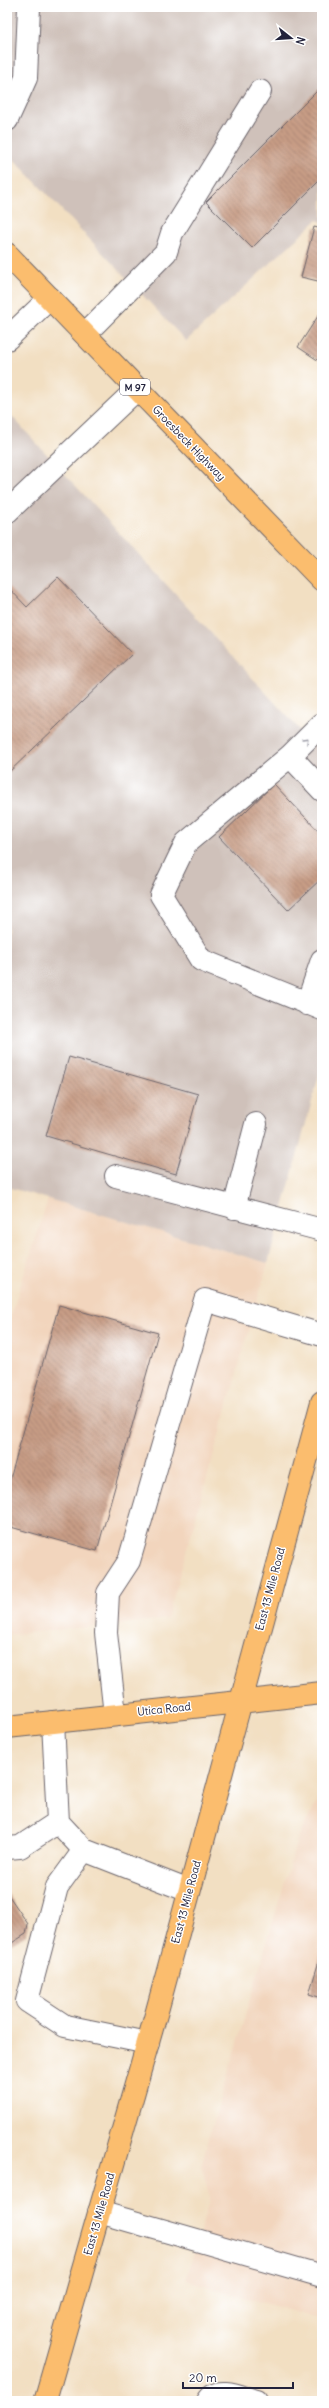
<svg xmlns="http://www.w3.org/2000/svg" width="329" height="2408" font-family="Delius,sans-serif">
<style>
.built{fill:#f2d5bd}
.industrial{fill:#cfc1ba}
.building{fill:url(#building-back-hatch)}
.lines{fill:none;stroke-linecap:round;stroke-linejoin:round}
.minor-casing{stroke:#6b646a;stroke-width:24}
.major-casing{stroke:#6b646a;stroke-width:24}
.minor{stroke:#fff;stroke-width:22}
.major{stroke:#fbbd6e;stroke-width:22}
.oneway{stroke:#9c9ca7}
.labels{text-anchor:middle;stroke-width:3;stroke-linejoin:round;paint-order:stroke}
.shield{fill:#fff;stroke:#646476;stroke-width:1}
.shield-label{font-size:10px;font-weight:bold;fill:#22223b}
.street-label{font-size:11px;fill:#22223b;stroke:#fff}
</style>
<defs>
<pattern id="building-back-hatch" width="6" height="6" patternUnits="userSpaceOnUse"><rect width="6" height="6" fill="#c79c85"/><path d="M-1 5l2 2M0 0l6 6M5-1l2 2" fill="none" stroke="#a17f6e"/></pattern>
</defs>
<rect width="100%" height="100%" fill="#fff"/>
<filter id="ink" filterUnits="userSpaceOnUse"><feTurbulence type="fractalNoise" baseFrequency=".025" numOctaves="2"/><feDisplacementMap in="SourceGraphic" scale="8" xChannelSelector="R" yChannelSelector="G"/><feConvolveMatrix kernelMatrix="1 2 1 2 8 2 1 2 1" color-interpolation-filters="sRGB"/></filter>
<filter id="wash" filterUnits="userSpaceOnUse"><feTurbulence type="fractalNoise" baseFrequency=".012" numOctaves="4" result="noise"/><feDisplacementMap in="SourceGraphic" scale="16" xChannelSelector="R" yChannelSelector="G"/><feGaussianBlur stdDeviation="0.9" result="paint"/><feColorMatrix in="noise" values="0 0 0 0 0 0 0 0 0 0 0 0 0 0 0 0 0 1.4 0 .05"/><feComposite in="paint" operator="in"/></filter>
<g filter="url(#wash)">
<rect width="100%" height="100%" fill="#f2dfc2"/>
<path class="built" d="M48 1199 268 1263 167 1619 7 1635V1329Z
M322 1793V2320L186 2280 210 2198 201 2165 298 1837Z"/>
<path class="industrial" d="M7 7H322V222L317 220 186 341 7 152Z
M7 411 322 754V1064L268 1263 7 1187Z"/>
<g id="blocks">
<path class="building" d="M322 86V178L252 248 206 202Z
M314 227 322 229V282L301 277Z
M320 313 322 315V363L298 347Z
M58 577 132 654 7 774V586L27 607Z
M274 784 322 835V878L288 910 219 837Z
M69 1057 198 1094 176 1174 46 1136Z
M59 1305 158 1333 97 1551 7 1526V1490Z
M7 1893 28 1924 26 1934 7 1946Z
M322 1951V1998L309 1994Z"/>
</g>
</g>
<g filter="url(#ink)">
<use href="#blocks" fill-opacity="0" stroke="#6b646a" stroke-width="1"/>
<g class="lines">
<g class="minor-casing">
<path id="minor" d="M7 120 26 78 29 7
M85 334 166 252 172 233 260 91
M7 339 50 298
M7 512 137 389
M322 724 290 756 186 843 161 895 201 960 322 1009
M290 756 322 790
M307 1004 322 960
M116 1176 322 1230
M234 1208 256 1124
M115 1715 106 1633 108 1593 129 1561 205 1300 322 1335
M58 1822 84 1850 189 1891
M7 1848 20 1847 58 1822 53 1722
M84 1850 57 1887 27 2001 65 2026 148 2043
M99 2212 322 2276
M208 2401C217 2385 242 2397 256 2401"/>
</g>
<g class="major-casing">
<path id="major" d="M7 254 322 580
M7 1727 322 1693
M45 2401 157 2011 322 1402"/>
</g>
<use href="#minor" class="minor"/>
<use href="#major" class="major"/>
</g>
<defs><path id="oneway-chevron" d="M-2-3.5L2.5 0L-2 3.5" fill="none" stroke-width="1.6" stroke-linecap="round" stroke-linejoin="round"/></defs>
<use class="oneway" href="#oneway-chevron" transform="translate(306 740) rotate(-45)"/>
</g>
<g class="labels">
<rect class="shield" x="120" y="379" width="30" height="16" rx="3"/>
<g class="shield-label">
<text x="135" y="391">M 97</text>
</g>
<g class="street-label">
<text transform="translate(189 443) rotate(46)" y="4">Groesbeck Highway</text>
<text transform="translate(270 1589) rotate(-75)" y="4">East 13 Mile Road</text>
<text transform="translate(164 1709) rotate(-6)" y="4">Utica Road</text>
<text transform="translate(186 1902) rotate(-75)" y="4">East 13 Mile Road</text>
<text transform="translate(99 2214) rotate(-74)" y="4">East 13 Mile Road</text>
</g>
</g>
<rect width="329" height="2408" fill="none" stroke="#fff" stroke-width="24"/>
<g transform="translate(291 38) rotate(107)" stroke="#ffffff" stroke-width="3" paint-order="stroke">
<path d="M0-3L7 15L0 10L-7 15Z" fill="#22223b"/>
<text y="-6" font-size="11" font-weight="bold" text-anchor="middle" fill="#22223b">N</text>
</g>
<path d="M183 2382v6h110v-6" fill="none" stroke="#22223b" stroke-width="2"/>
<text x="189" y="2382" font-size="12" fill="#22223b" stroke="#ffffff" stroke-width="3" paint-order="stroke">20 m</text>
</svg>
